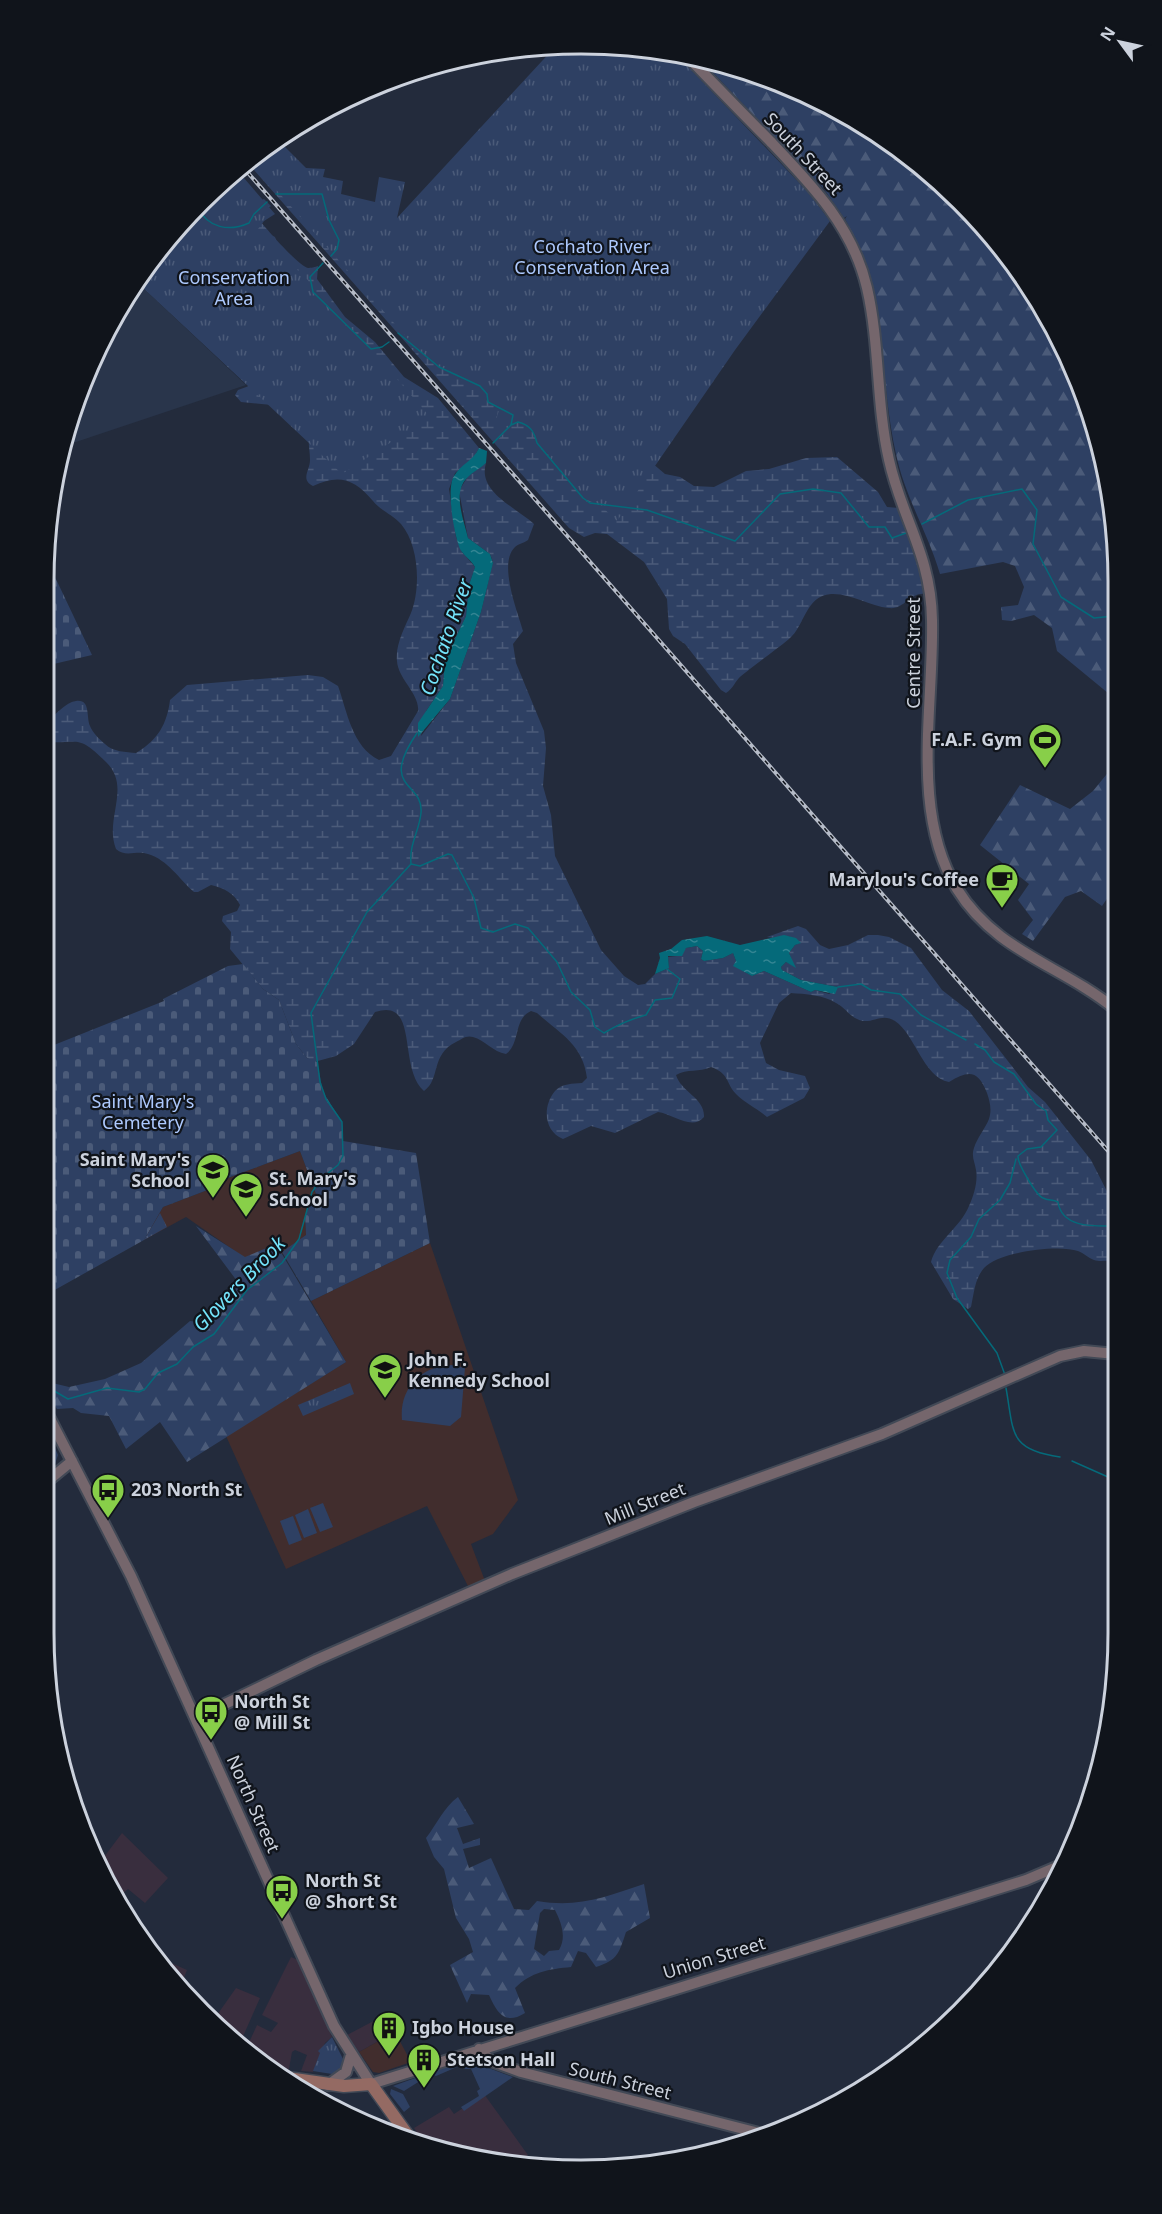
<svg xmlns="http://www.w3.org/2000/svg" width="1162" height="2214" font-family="'Noto Sans',sans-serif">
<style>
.commercial{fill:#392e3e}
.built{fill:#29354b}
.education{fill:#412d2d}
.green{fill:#2e4063}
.forest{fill:url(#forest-firs);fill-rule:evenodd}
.wetland{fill:url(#wetland-marsh)}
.cemetery{fill:url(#cemetery-stones)}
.park{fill:url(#park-tufts)}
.water{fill:url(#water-ripples)}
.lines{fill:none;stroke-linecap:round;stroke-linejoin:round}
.stream{stroke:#056a7a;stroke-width:1.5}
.secondary-casing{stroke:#424956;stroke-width:14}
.primary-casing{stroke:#424956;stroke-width:15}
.secondary{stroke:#75666c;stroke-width:10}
.primary{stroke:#946a63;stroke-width:12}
.rail-casing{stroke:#b5bbc7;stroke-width:4}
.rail{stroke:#10141b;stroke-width:1.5;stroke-dasharray:4.5;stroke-linecap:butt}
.labels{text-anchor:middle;stroke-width:4.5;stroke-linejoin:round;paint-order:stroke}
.street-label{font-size:18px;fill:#ccd2dd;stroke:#10141b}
.park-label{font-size:18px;fill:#adc9fe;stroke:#10141b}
.poi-label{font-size:18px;font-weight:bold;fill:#ccd2dd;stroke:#10141b;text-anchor:start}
.water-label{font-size:20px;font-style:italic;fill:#74e4fb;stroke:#10141b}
.rim{fill:none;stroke:#ccd2dd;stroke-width:3}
</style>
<defs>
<pattern id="forest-firs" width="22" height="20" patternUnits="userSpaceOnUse" patternTransform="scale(1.5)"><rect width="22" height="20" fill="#2e4063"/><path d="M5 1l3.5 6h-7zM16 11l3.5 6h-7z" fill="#4b5b79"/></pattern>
<pattern id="wetland-marsh" width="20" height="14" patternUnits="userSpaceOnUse" patternTransform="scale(1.5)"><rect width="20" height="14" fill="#2e4063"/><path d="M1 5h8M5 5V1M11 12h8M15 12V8" fill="none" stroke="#4b5b79"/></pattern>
<pattern id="cemetery-stones" width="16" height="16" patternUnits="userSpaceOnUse" patternTransform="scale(1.5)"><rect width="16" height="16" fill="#2e4063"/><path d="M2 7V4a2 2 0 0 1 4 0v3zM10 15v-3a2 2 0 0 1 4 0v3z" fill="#4b5b79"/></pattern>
<pattern id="park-tufts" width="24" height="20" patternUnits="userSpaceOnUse" patternTransform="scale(1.5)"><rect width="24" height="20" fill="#2e4063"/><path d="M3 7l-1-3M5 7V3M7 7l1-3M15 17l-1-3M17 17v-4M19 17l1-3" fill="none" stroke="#4b5b79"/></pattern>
<pattern id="water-ripples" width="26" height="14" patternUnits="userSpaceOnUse" patternTransform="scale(1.5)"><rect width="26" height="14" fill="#056a7a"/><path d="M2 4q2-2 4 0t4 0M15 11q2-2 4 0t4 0" fill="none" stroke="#348593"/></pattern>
</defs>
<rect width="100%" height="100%" fill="#232b3c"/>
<path class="commercial" d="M122 1833 168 1878 145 1903 128 1889 120 1896 101 1861Z
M151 1954 187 1970 181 1985 155 1960Z
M291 1957 298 1960 332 2037 325 2043 313 2072 301 2071 307 2055 295 2050 292 2052 289 2069 267 2066 247 2047 257 2025 271 2032 278 2023 262 2015Z
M236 1988 260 1998 241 2041 206 2009 217 2015Z
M385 2015 395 2032 359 2052 347 2035Z
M484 2094 528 2155 514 2164 442 2152 425 2144 414 2128 449 2107 454 2114Z"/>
<path class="built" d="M137 282 246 385 61 447 99 343Z"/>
<path class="education" d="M300 1151 316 1194 305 1216 306 1235 281 1255 258 1267 186 1217 144 1240 163 1207 218 1186 217 1182Z
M430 1243 518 1500 493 1534 471 1544 485 1581 469 1588 427 1506 286 1569 226 1436 346 1362 311 1301Z
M395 2032 411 2062 379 2073 373 2072 359 2052Z"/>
<path class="green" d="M453 1365 465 1368 461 1417 450 1426 402 1420C399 1389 421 1365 453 1365Z
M323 1503 333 1527 320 1532 310 1508Z
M308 1509 317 1533 304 1538 295 1515Z
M293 1516 302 1540 289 1545 280 1521Z
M467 2060 513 2077 464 2111 461 2107 479 2096 477 2091 480 2089 471 2069H465L460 2062Z
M454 2064 457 2067 436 2076 431 2074 404 2091 393 2086Z
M391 2089 403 2094 410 2107 404 2112 390 2094Z"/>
<path class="forest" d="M699 58 720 62 819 99 935 177 1008 254 1078 376 1114 510V698L1057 651 1052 628 1034 615 1011 621 1002 620 1001 607 1018 605 1024 587 1015 566 1003 562 940 574C928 533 905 497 896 454 878 370 888 299 845 219L847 216 844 218 823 188Z
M1115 764V887L1102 906 1081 891 1065 897 1033 941 1022 934 1033 920 1018 900 1029 884 980 845 1020 785 1070 809 1093 791Z
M196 1226 245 1257 276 1244 346 1362 187 1462 160 1422 126 1449 109 1416 81 1413 73 1408 57 1409 44 1389V1381L69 1387 105 1379 141 1363 190 1321C218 1325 233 1307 237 1281Z
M458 1797 474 1824 457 1828 463 1844 480 1838V1845L463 1849 469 1868 491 1858 514 1909 529 1910 537 1901C579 1908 605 1897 644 1884L650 1918 626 1932C619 1953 618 1960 596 1967L586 1953 578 1951 571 1967C549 1969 531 1972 515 1988L525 2013C504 2026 497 2012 489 1995L471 1994 467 2003 450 1965 473 1952 469 1939 456 1918 444 1869 434 1857 426 1838C437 1824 444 1807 458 1797ZM544 1909 555 1910C561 1922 567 1937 559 1950L549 1951 544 1956 534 1949 540 1913Z"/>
<path class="wetland" d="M274 143 665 474 680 477 694 486 714 487 746 471 769 469 806 458 837 457 878 492 887 507 899 508 911 538 926 594C911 591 904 610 889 608 869 606 851 593 831 594 805 596 805 626 789 639 773 652 757 663 741 676 735 681 733 689 726 693L721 690 685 644 673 636 669 629 667 599 644 562 607 534 595 533 584 537 569 528 247 162Z
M264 199 271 206 264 212 261 222C268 231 299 266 308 268 310 268 316 267 318 266L317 279 345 317 375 342 404 377 438 398 479 448 473 459 455 473 449 489 456 537 462 552 475 567 469 585 466 616 445 660 443 686 426 711 421 736 450 699 481 612 493 562 490 554 468 538 459 491 468 476 486 463C477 492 517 508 534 524L528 540C524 543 518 544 515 547 498 563 517 610 523 631L513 644 516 663 544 731 546 748 543 786 551 815 555 856 601 950 624 976 638 985 645 984 655 974 669 968 668 957 677 956 686 948 697 946 703 951 701 959 704 961 723 958 733 953 736 961 734 966 752 976 764 971 811 992 815 990 829 994 838 987 801 980 782 970 781 967 786 962 794 966 789 953 795 945 800 943C789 931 781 940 767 937L798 926 806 929 820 945 829 949 848 945 868 935H878L889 937 911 948 942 990 969 1011 1028 1087 1045 1102 1091 1160 1116 1209V1264C1109 1258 1103 1263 1094 1260 1088 1258 1084 1253 1078 1251 1058 1244 998 1252 984 1268 975 1278 974 1293 971 1307L968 1309 953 1299 931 1262C937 1240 960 1228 969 1206 974 1195 978 1182 976 1170 975 1162 971 1157 974 1148 977 1138 985 1129 989 1119 992 1110 990 1102 987 1093 978 1070 969 1070 949 1082 923 1077 915 1034 895 1021 883 1013 875 1022 863 1021 851 1019 846 1008 836 1003 824 995 805 994 791 993L779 1003 760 1043 766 1063 779 1070 805 1076 810 1088 804 1098 767 1117C758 1109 745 1103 736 1094 725 1082 730 1074 711 1067 699 1073 687 1068 676 1075 681 1092 705 1098 704 1117 692 1131 673 1114 658 1112L615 1133 591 1126 563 1139C544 1131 542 1107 555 1091 562 1083 573 1084 582 1083L587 1078C583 1044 559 1033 537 1013L531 1011C513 1019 521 1043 506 1054 493 1052 485 1040 473 1037 466 1035 462 1039 456 1042 430 1055 441 1079 424 1091 397 1067 420 997 375 1012L354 1044 336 1056 314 1062 307 1058 296 1044 279 1000 263 989 230 949 231 932 222 921 223 916 237 911 240 905C234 893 224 888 211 885L198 892H194C179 879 168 860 148 854 136 850 126 858 116 849 104 819 132 787 106 762 77 734 82 744 44 742V722C55 717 65 702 76 701 91 699 86 717 90 726 92 732 100 740 105 744 113 752 126 752 136 753 158 740 167 724 170 700L187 685 308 675 323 677 338 686C347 711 352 747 379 760L391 756 418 711C420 694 398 679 397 661 395 645 405 627 411 613 421 588 419 545 401 524 393 515 380 510 373 501 354 478 338 474 313 486 300 479 310 471 310 460 310 451 308 444 309 435L272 405 241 402 235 395 238 390 249 386 137 282 155 254Z"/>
<path class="cemetery" d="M45 556 92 655 45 666Z
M243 964 263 989 279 1000 296 1044 307 1058 317 1062 323 1092 342 1122 343 1141 416 1153 430 1243 311 1301 282 1252 306 1235 305 1215 316 1194 300 1151 217 1182 218 1186 163 1207 144 1240 44 1296V1049L164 1001 163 999 228 966Z"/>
<path class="park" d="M616 45 677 55 809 193 830 221 735 350 617 521 601 506 583 498 537 443C534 431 530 425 518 422L511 425 497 441 495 434 498 409 489 394 445 372 417 349 250 160 278 140 306 168 325 169 323 177 343 181 341 194 375 202 379 177 405 182 397 218 555 47Z
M237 170 275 214 264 221 258 229 275 237 277 244 293 260 299 273 308 280 313 292 371 349 430 417 342 474 137 282 155 254 227 177Z
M160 1213 167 1227 144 1240Z
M350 1383 354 1394 303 1416 298 1405Z
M44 1422 58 1455 55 1464 44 1475Z
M332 2037 343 2059 341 2069 332 2074 313 2071 320 2053 318 2051Z"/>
<path class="water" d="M479 448 487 451 486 463C480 469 472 472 467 478 452 493 464 520 468 538L490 554 493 563 481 612 450 699 418 737V723L443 686 445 660 466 616 469 585 475 567C471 560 464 556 460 549 454 534 446 489 454 476 461 464 473 461 479 448Z
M784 935 796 938 801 943 795 945 789 953 796 968 786 962 781 967 782 970 801 980 838 987 835 994 815 990 811 992 764 971 752 976 733 966 736 961 733 953 723 958 704 961 701 959 703 951 697 946 686 948 682 956H668L669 968 655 974 660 958 659 953 671 949 682 940 707 936 740 945Z"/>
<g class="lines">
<path class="stream" d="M276 194H322L329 220 339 240 337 249 331 256
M198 208C208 228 229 232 249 223L254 214 267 202
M323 263 310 277 313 292 371 349 382 347 389 342
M398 333 439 367 480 386 487 394 488 402 513 415 511 425 493 443
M511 425 518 422C530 425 534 431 537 443L583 498 590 503 647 510 735 541 780 494 813 489 841 493 869 527H885L892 538 906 533
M922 524 968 500 1022 489 1037 510 1033 544 1061 597 1094 618 1114 616
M417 733C378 790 424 781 421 813 419 832 409 844 411 864L420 866 448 854 452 855 474 898 481 928 493 932 515 924 528 928 557 962 571 992 590 1010 595 1027 604 1033C617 1025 631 1019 646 1015L655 1000 672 998 680 979 667 969
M838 987 861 984 871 990 900 994 921 1015 966 1040
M975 1044 985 1050 994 1062 1014 1074 1036 1104 1046 1111 1048 1120 1057 1130 1041 1147 1027 1149 1018 1156C1017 1163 1036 1195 1043 1198 1048 1201 1053 1199 1058 1202 1062 1229 1096 1226 1116 1226
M1005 1375 997 1353 957 1298 947 1273 950 1260 971 1237 979 1219 1000 1200 1010 1183 1016 1159
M44 1385 68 1399 107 1388 139 1392 145 1389 158 1373 177 1364 193 1347 214 1334 247 1290 282 1263 299 1239 312 1192 322 1178 338 1165 343 1156 342 1122 326 1099 320 1082 311 1013 367 912 411 864
M1006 1388C1014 1432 1008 1450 1060 1457
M1072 1461 1117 1481"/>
<g class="secondary-casing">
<path id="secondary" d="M688 57C715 85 742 113 770 141 812 185 853 227 867 288 880 344 876 403 889 460 902 519 931 555 932 620 934 706 910 812 957 889 996 952 1061 965 1115 1009
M44 1407 131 1576 334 2026 371 2084 1026 1880 1066 1863
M44 1484 72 1461
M196 1718 316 1660 512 1574 694 1502 882 1434 1060 1356 1084 1351 1116 1354
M479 2049 491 2061 521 2072 759 2133
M328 2085 346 2072 351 2055"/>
</g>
<g class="primary-casing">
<path id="primary" d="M280 2077 344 2086 371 2084 409 2137"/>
</g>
<use href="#secondary" class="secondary"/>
<use href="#primary" class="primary"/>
<g class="rail-casing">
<path id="rail" d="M242 166 1116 1160"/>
</g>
<use href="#rail" class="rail"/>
</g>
<defs>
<g id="stadium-pin" transform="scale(1.725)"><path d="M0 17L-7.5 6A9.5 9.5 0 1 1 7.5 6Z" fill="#88cf49" stroke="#10141b"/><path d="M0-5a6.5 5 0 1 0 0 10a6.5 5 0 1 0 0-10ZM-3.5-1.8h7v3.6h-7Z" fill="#111"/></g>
<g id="cafe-pin" transform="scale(1.725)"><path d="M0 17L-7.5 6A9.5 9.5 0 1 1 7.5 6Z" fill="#88cf49" stroke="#10141b"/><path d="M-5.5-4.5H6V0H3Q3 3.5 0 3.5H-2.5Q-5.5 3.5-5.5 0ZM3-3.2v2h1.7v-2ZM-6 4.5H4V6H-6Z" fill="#111"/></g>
<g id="school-pin" transform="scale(1.725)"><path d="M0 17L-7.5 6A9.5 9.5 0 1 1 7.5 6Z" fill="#88cf49" stroke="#10141b"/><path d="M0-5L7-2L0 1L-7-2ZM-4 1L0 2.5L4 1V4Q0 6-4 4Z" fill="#111"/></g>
<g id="bus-pin" transform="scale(1.725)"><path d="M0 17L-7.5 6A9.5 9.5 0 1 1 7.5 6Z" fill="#88cf49" stroke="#10141b"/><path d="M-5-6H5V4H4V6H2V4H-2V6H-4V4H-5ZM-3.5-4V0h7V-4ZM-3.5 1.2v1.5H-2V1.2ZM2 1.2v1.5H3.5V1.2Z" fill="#111"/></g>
<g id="building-pin" transform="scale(1.725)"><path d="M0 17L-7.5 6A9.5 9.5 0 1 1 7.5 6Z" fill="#88cf49" stroke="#10141b"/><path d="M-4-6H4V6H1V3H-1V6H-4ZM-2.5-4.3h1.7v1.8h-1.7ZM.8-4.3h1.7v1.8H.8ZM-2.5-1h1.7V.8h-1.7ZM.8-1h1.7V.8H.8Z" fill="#111"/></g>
</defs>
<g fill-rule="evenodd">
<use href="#stadium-pin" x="1045" y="740"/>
<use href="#cafe-pin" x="1002" y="880"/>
<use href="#school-pin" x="213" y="1170"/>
<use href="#school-pin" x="246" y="1189"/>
<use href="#school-pin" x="385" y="1370"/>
<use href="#bus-pin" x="108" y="1490"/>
<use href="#bus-pin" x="211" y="1712"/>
<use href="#bus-pin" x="282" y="1891"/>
<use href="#building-pin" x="389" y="2028"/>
<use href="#building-pin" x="424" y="2060"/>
</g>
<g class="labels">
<g class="street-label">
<text transform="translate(803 154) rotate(47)" y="6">South Street</text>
<text transform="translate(914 653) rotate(-90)" y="6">Centre Street</text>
<text transform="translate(645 1504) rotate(-22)" y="6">Mill Street</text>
<text transform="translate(253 1804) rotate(66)" y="6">North Street</text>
<text transform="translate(714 1958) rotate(-17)" y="6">Union Street</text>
<text transform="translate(620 2081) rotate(14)" y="6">South Street</text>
</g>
<g class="park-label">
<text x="592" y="253">Cochato River<tspan x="592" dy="21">Conservation Area</tspan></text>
<text x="234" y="284">Conservation<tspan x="234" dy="21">Area</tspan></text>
<text x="143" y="1108">Saint Mary's<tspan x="143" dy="21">Cemetery</tspan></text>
</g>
<g class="poi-label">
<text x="1022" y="746" text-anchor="end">F.A.F. Gym</text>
<text x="979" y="886" text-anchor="end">Marylou's Coffee</text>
<text x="190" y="1166" text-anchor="end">Saint Mary's<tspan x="190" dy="21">School</tspan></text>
<text x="269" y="1185">St. Mary's<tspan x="269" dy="21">School</tspan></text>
<text x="408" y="1366">John F.<tspan x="408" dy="21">Kennedy School</tspan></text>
<text x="131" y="1496">203 North St</text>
<text x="234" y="1708">North St<tspan x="234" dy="21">@ Mill St</tspan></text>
<text x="305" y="1887">North St<tspan x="305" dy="21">@ Short St</tspan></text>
<text x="412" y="2034">Igbo House</text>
<text x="447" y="2066">Stetson Hall</text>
</g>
<g class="water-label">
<text transform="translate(446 637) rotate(-71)" y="7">Cochato River</text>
<text transform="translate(239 1284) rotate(-46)" y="7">Glovers Brook</text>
</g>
</g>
<path d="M0 0H1162V2214H0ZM581 54H581A527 527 0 0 1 1108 581V1633A527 527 0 0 1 581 2160H581A527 527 0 0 1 54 1633V581A527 527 0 0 1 581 54Z" fill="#10141b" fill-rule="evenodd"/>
<path class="rim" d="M581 54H581A527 527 0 0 1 1108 581V1633A527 527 0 0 1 581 2160H581A527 527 0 0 1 54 1633V581A527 527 0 0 1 581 54Z"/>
<g transform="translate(1120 42) rotate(303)" stroke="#10141b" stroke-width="4.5" paint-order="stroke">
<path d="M0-4.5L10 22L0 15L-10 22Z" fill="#ccd2dd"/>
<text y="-9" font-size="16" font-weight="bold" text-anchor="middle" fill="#ccd2dd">N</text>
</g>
</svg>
